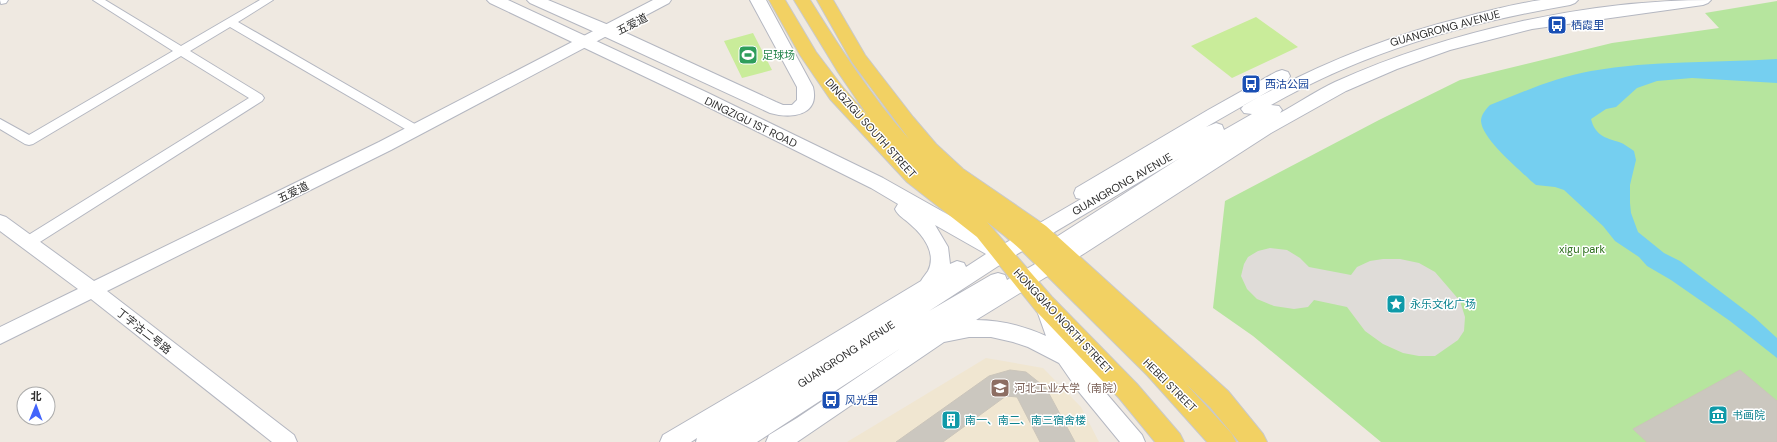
<svg xmlns="http://www.w3.org/2000/svg" width="1777" height="442" font-family="'DM Sans','Noto Sans SC',sans-serif">
<style>
.education{fill:#f0e6d1}
.green{fill:#b6e59e}
.pitch{fill:#c9ec9a}
.plaza{fill:#dfdcd8}
.water{fill:#75cff0}
.building{fill:#cbc7bf;stroke:#cbc5ba}
.lines{fill:none;stroke-linecap:round;stroke-linejoin:round}
.minor-casing{stroke:#b4b7c1;stroke-width:2}
.tertiary-casing{stroke:#b4b7c1;stroke-width:2}
.secondary-casing{stroke:#b4b7c1;stroke-width:2}
.primary-casing{stroke:#c9c9c9;stroke-width:2}
.minor{fill:#fff;fill-rule:evenodd}
.tertiary{fill:#fff;fill-rule:evenodd}
.secondary{fill:#fff;fill-rule:evenodd}
.primary{fill:#f2d163;fill-rule:evenodd}
.labels{text-anchor:middle;stroke-width:3;stroke-linejoin:round;paint-order:stroke}
.street-label{font-size:11px;fill:#2e2e2e;stroke:#fff}
.transit-label{font-size:11px;fill:#164399;stroke:#fff;text-anchor:start}
.leisure-label{font-size:11px;fill:#27864d;stroke:#fff;text-anchor:start}
.park-label{font-size:11px;fill:#2c6e1b;stroke:#fff}
.culture-label{font-size:11px;fill:#0d838f;stroke:#fff;text-anchor:start}
.education-label{font-size:11px;fill:#785e54;stroke:#fff;text-anchor:start}
</style>
<rect width="100%" height="100%" fill="#efe9e1"/>
<path class="education" d="M986 358 1043 368 1081 407 1099 442H847Z"/>
<path class="green" d="M1777 1V442H1381L1253 336 1213 308 1225 201 1379 120 1460 80 1612 43 1719 28 1705 13Z"/>
<path class="pitch" d="M1256 17 1298 47 1232 78 1191 46Z
M753 33 772 70 742 78 724 41Z"/>
<path class="plaza" d="M1270 248 1287 250 1300 258 1309 267 1351 275 1357 267 1370 261 1383 259H1400L1419 263 1435 272 1460 301 1465 317 1464 331 1458 340 1435 356H1419L1403 353 1383 344 1365 331 1347 307 1314 300 1308 307 1294 309 1274 306 1257 299 1247 289 1241 276 1244 264 1248 257 1258 251Z"/>
<path class="water" d="M1777 59V83L1692 78 1657 81 1637 88 1616 107 1606 109 1591 119C1595 135 1605 138 1619 142 1625 144 1629 148 1634 151L1636 160 1630 185V203L1631 213 1638 232 1664 253 1680 261 1754 317 1777 338V358L1730 321 1671 280 1647 266 1639 257 1615 241 1603 226 1564 190 1555 187 1536 185 1531 181C1518 168 1482 139 1481 121 1481 115 1486 109 1490 105 1523 92 1556 77 1591 71 1653 60 1715 63 1777 59Z"/>
<path class="building" d="M1010 370 1026 372 1046 388 1075 442H1040L1017 397 1006 396 943 442H896L989 376Z
M1740 370 1777 401V442H1647L1633 429Z"/>
<g class="lines">
<g class="minor-casing">
<path id="minor" d="M93 0H105L181 46 260 0H273L238 22 420 127 422 130 420 133H412L230 27 190 51 262 95 264 98 262 101 32 247 27 248 22 247 20 243 22 239 249 98 181 56 33 144 29 145 25 144 0 129V119L29 135 173 51Z"/>
</g>
<g class="tertiary-casing">
<path id="tertiary" d="M0 0H8L6 3 1 4Z
M653 0H671L669 3 391 150 107 291 294 435 297 442H272L91 299 0 344V327L78 289 0 231V215L6 217 94 281 379 142Z"/>
</g>
<g class="secondary-casing">
<path id="secondary" d="M487 0H508L706 92 883 178 1002 245 1081 199 1076 198 1074 193 1076 188 1208 110 1276 72 1282 70 1288 72 1290 76 1288 80 1206 127 1216 123 1222 125 1224 130 1252 114 1244 113 1241 109 1244 105C1313 67 1384 37 1461 18 1487 11 1514 4 1541 0 1553 0 1566 0 1578 0L1575 3 1570 5C1465 23 1364 52 1271 105L1279 106 1282 110 1280 113C1298 103 1316 91 1335 82 1448 31 1587 0 1711 0L1708 3 1703 5 1532 29 1450 50 1397 69 1346 91 1271 133 1085 253 976 320C1000 320 1024 326 1046 336L1035 305 1038 299 1045 297 1052 299 1068 338 1074 350 1125 378 1128 385 1125 392 1117 394 1100 386 1142 435 1145 442H1120L1079 392 1059 363 1028 347 1013 342 991 337H969L944 342 797 442H766L769 435 797 418 901 348 757 442H696L697 438 691 442H660L663 435 760 378 921 281C923 277 926 274 928 271 937 253 923 235 910 224 905 219 898 216 895 209L898 204 871 188 694 100 490 3ZM1180 158 1047 243 1044 248 1047 253 1051 255 1007 280 1005 275 998 273 991 275 929 311 1009 259ZM935 225 986 254 966 267 964 263 957 261 950 264 948 247Z
M527 0H548L611 26 776 102 783 105H792L797 100V87L750 0H766L813 87C820 116 791 119 770 113L599 34 530 3Z"/>
</g>
<g class="primary-casing">
<path id="primary" d="M769 0H785L816 52 844 89 868 116 838 72 794 0H810C840 48 871 96 909 139L852 62 817 0H833L865 55 913 117 936 144 963 169 1046 226 1228 391 1263 434 1267 442H1239L1210 407 1186 384 1232 434 1236 442H1207L1147 375 1021 250C1010 240 999 231 987 222L1052 297 1137 384 1180 434 1184 442H1155L1119 398 1036 311 977 237 907 182 830 99 800 55Z"/>
</g>
<use href="#minor" class="minor"/>
<use href="#tertiary" class="tertiary"/>
<use href="#secondary" class="secondary"/>
<use href="#primary" class="primary"/>
</g>
<defs>
<g id="bus-square" transform="scale(1)"><rect x="-9" y="-9" width="18" height="18" rx="4" fill="#1a4fb4" stroke="#fff"/><path d="M-5-6H5V4H4V6H2V4H-2V6H-4V4H-5ZM-3.5-4V0h7V-4ZM-3.5 1.2v1.5H-2V1.2ZM2 1.2v1.5H3.5V1.2Z" fill="#fff"/></g>
<g id="stadium-square" transform="scale(1)"><rect x="-9" y="-9" width="18" height="18" rx="4" fill="#2e9e5b" stroke="#fff"/><path d="M0-5a6.5 5 0 1 0 0 10a6.5 5 0 1 0 0-10ZM-3.5-1.8h7v3.6h-7Z" fill="#fff"/></g>
<g id="sight-square" transform="scale(1)"><rect x="-9" y="-9" width="18" height="18" rx="4" fill="#0f9aa8" stroke="#fff"/><path d="M0-6L1.8-2.2L6-1.7L2.9 1.2L3.7 5.4L0 3.3L-3.7 5.4L-2.9 1.2L-6-1.7L-1.8-2.2Z" fill="#fff"/></g>
<g id="school-square" transform="scale(1)"><rect x="-9" y="-9" width="18" height="18" rx="4" fill="#8d6e63" stroke="#fff"/><path d="M0-5L7-2L0 1L-7-2ZM-4 1L0 2.5L4 1V4Q0 6-4 4Z" fill="#fff"/></g>
<g id="museum-square" transform="scale(1)"><rect x="-9" y="-9" width="18" height="18" rx="4" fill="#0f9aa8" stroke="#fff"/><path d="M0-6L6-3V-2H-6V-3ZM-5-1h2V3h-2ZM-1-1h2V3h-2ZM3-1h2V3H3ZM-6 4H6V6H-6Z" fill="#fff"/></g>
<g id="building-square" transform="scale(1)"><rect x="-9" y="-9" width="18" height="18" rx="4" fill="#0f9aa8" stroke="#fff"/><path d="M-4-6H4V6H1V3H-1V6H-4ZM-2.5-4.3h1.7v1.8h-1.7ZM.8-4.3h1.7v1.8H.8ZM-2.5-1h1.7V.8h-1.7ZM.8-1h1.7V.8H.8Z" fill="#fff"/></g>
</defs>
<g fill-rule="evenodd">
<use href="#bus-square" x="1557" y="25"/>
<use href="#stadium-square" x="748" y="55"/>
<use href="#bus-square" x="1251" y="84"/>
<use href="#sight-square" x="1396" y="304"/>
<use href="#school-square" x="1000" y="388"/>
<use href="#bus-square" x="831" y="400"/>
<use href="#museum-square" x="1718" y="415"/>
<use href="#building-square" x="951" y="420"/>
</g>
<g class="labels">
<g class="street-label">
<text transform="translate(632 24) rotate(-27)" y="4">五爱道</text>
<text transform="translate(1445 28) rotate(-15)" y="4">GUANGRONG AVENUE</text>
<text transform="translate(751 122) rotate(26)" y="4">DINGZIGU 1ST ROAD</text>
<text transform="translate(871 128) rotate(48)" y="4">DINGZIGU SOUTH STREET</text>
<text transform="translate(1122 184) rotate(-30)" y="4">GUANGRONG AVENUE</text>
<text transform="translate(293 192) rotate(-26)" y="4">五爱道</text>
<text transform="translate(1063 321) rotate(47)" y="4">HONGQIAO NORTH STREET</text>
<text transform="translate(144 331) rotate(38)" y="4">丁字沽二号路</text>
<text transform="translate(846 354) rotate(-33)" y="4">GUANGRONG AVENUE</text>
<text transform="translate(1170 385) rotate(45)" y="4">HEBEI STREET</text>
</g>
<g class="transit-label">
<text x="1571" y="29">栖霞里</text>
<text x="1265" y="88">西沽公园</text>
<text x="845" y="404">风光里</text>
</g>
<g class="leisure-label">
<text x="762" y="59">足球场</text>
</g>
<g class="park-label">
<text x="1582" y="253">xigu park</text>
</g>
<g class="culture-label">
<text x="1410" y="308">永乐文化广场</text>
<text x="1732" y="419">书画院</text>
<text x="965" y="424">南一、南二、南三宿舍楼</text>
</g>
<g class="education-label">
<text x="1014" y="392">河北工业大学（南院）</text>
</g>
</g>
<g transform="translate(36 406) rotate(1)"><circle r="19" fill="#ffffff" stroke="#ababab"/>
<path d="M0-3L7 15L0 10L-7 15Z" fill="#4264fb"/>
<text y="-6" font-size="11" font-weight="bold" text-anchor="middle" fill="#2e2e2e">北</text>
</g>
</svg>
